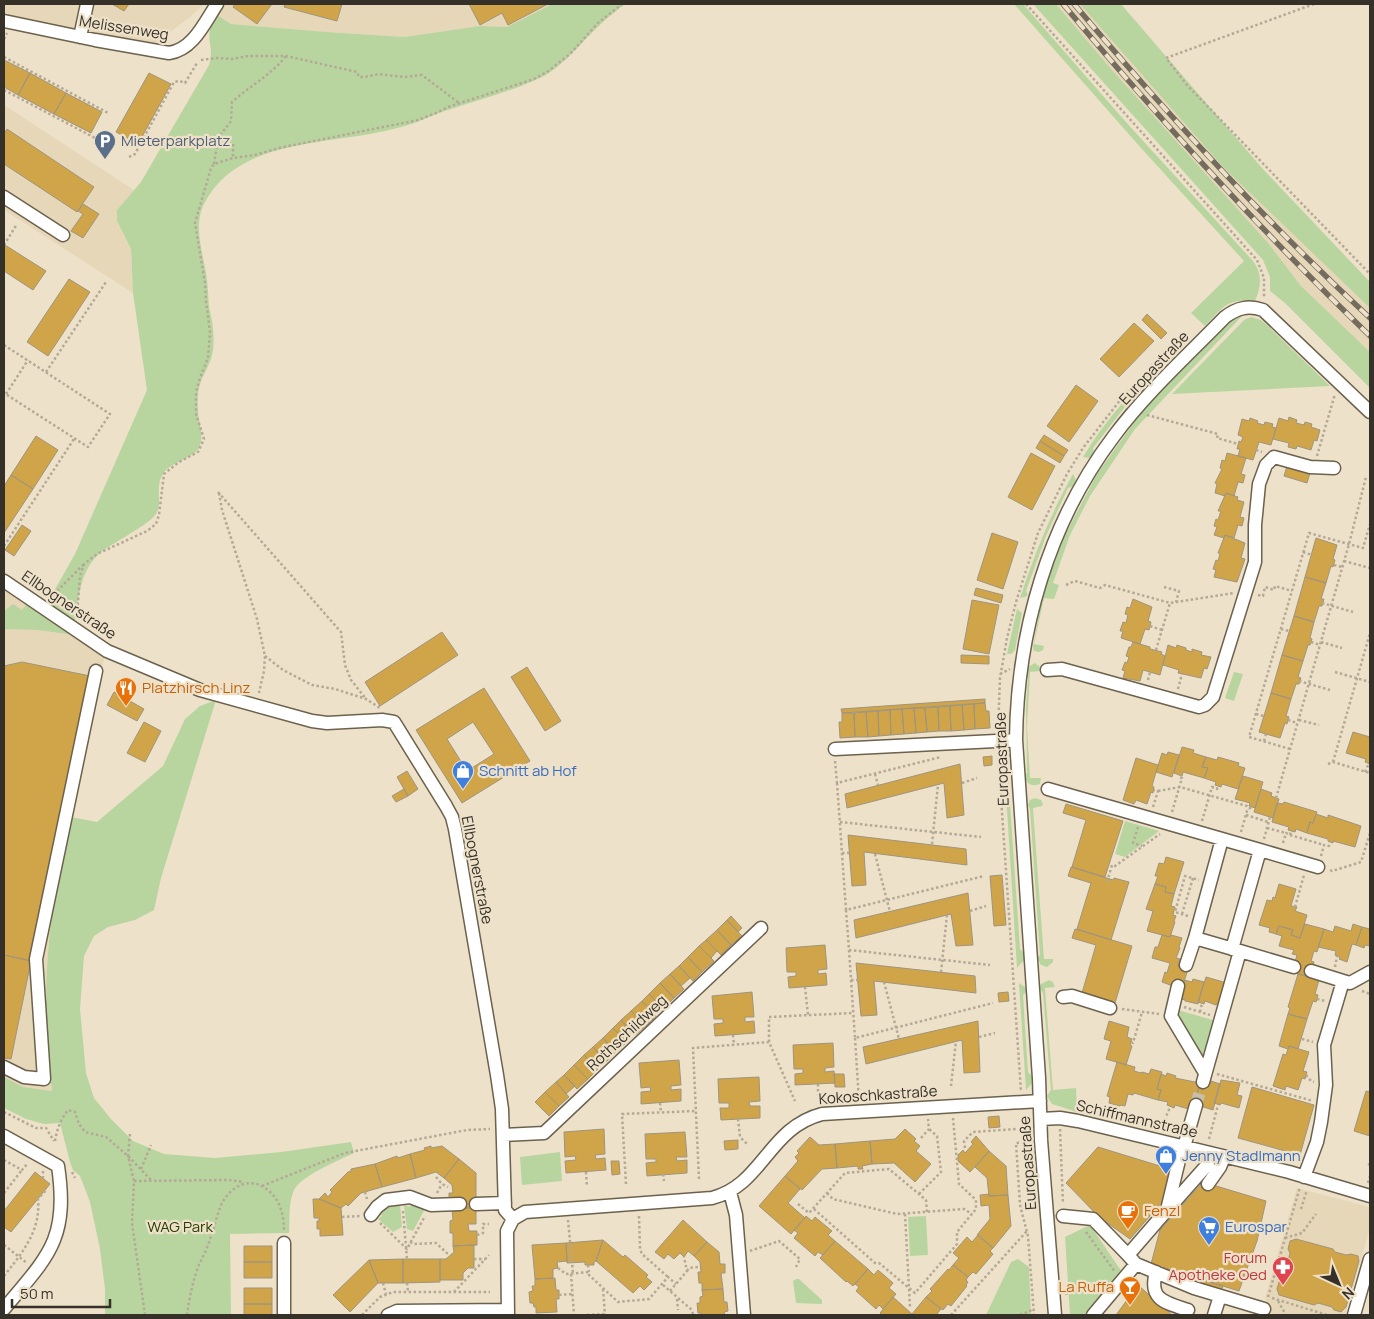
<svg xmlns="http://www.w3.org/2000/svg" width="1374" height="1319" font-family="Manrope,sans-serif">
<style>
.built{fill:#e6d7b8}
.green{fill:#b9d59f}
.building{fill:#d0a54a;stroke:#9f947d;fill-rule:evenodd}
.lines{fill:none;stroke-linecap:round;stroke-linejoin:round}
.minor-tunnel{stroke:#c9bea9;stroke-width:12;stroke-dasharray:12 6;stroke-linecap:butt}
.minor-casing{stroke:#6c614c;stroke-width:15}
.path{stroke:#b3a996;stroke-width:2.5;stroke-dasharray:2.5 2.5;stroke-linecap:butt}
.minor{stroke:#fff;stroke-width:12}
.rail-casing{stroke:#746c5e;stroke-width:5.5}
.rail{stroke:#eee1c9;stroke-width:4;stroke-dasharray:11;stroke-linecap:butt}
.labels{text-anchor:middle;stroke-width:4.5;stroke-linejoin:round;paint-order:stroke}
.street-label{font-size:15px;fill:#363128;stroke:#eee1c9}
.service-label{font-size:15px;fill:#4e5e75;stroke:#eee1c9;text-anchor:start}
.food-label{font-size:15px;fill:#c56008;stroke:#eee1c9;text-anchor:start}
.shop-label{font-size:15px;fill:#366cbe;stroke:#eee1c9;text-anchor:start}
.park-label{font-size:15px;fill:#273f01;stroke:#eee1c9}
.health-label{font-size:15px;fill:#be3a42;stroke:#eee1c9;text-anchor:end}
</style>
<rect width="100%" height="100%" fill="#eee1c9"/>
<path class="built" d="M4 4H204L190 17 153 45 65 30 4 14Z
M225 4H552L507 27 480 26 404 37 327 32 231 24 217 15Z
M1056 4H1080L1370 308V352L1301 286 1269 244 1112 70Z
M4 105 134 190 117 210V221L131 249 133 293 4 210Z
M4 587 105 655 52 913 47 962 46 1015 48 1059 52 1091 23 1087 4 1077Z
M1297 1188 1370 1207V1228L1345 1315H1276L1269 1313 1265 1298Z"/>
<path class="green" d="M552 4H625C618 10 610 15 603 22 583 40 566 64 542 77 513 91 481 99 451 109 434 114 418 123 401 127 337 146 241 135 205 202 193 224 202 250 206 273 208 284 208 295 209 306 210 314 213 322 213 330 214 339 214 350 211 359 208 367 204 374 201 381 198 389 197 401 198 410 198 422 205 436 199 448 192 458 176 461 167 469 152 483 164 503 156 514 149 523 137 529 128 535 119 541 108 546 100 553 80 570 78 599 75 624L46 605 75 554 147 390 133 293 131 249 117 221V210L141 182 209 65C216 43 201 39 217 15L231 24 327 32 404 37 480 26 507 27Z
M1014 4H1023L1125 121 1253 261C1263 275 1261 286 1255 301 1227 298 1223 307 1205 326L1191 313 1244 261 1141 148Z
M1033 4H1056L1112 70 1269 244 1301 286 1370 352V388L1285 303 1270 291V277L1263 260Z
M1080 4H1121L1262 168 1370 282V308L1223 167Z
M1243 315 1135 429 1090 496 1070 535 1053 583 1059 585 1054 599 1044 598 1034 644 1044 646 1043 650 1039 652 1034 651 1033 647 1043 593 1064 537 1097 474 1143 410 1232 319Z
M1251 317 1261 320 1268 326 1330 386 1172 394 1244 320Z
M1170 352 1173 358 1170 364H1165L1128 403 1093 448 1094 454 1090 458 1083 457C1106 418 1138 385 1170 352Z
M1073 474 1076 480 1074 486 1068 488 1046 536 1026 591 1028 595 1025 597 1020 598C1034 555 1051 513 1073 474Z
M28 602 75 635 38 630 4 629V611L13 604 22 610Z
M1017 609 1022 613 1015 650 1011 654H1007Z
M1035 663 1040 667V671L1030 672 1027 727 1030 778H1041L1040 784C1032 787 1027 784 1024 777L1027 773 1026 707 1028 678 1024 673 1028 667Z
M1234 672 1243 674 1234 701 1225 698Z
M216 700 161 878 154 910 135 920 108 927 94 936 84 956 80 1009 86 1073 94 1098 111 1119 133 1141 164 1154 215 1158 281 1152 351 1142 354 1153C338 1161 302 1175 294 1190 288 1203 290 1220 289 1233L230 1234 231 1315H105V1289L100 1249 90 1202 80 1176 73 1170 70 1162 60 1123 44 1124 26 1119 4 1108V1077L23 1087 52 1091C44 1032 44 974 52 915 56 882 64 849 71 817L97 822 163 766 185 719 200 706Z
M1003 746 1010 751 1011 755 1007 760 1020 949 1024 953V960L1017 968Z
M1035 798 1041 800 1043 804 1042 806 1033 808 1044 959H1053V962L1047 967 1041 965 1037 958 1040 955 1030 809 1028 805 1030 800Z
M1125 821 1159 831 1125 857 1115 854Z
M1049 980 1053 982 1055 987 1045 988 1053 1090 1076 1088 1077 1112 1052 1104 1047 1096 1051 1090 1043 993 1039 988 1041 984Z
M1019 983 1025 987 1027 991 1023 995 1028 1072 1033 1077V1082L1026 1090Z
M1178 1010 1216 1021 1204 1065 1177 1015Z
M560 1152 562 1181 522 1185 520 1157Z
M387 1203 400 1204 402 1227 393 1232 378 1219 382 1216 380 1212Z
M412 1203 425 1209 413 1231 407 1229 404 1205 410 1207Z
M926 1216 928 1255 910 1256 908 1217Z
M1090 1225 1124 1275 1089 1315H1070L1065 1237Z
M1018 1259 1029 1267 1031 1315H986L1011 1262Z
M796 1279H799L822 1300V1304L796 1303 793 1281Z"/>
<path class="building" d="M112 4H129L124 11Z
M235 4H272L257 24 233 7Z
M285 4H342L337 21 284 7Z
M469 4H548L508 25 502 13 480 25Z
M4 60 30 73 18 95 4 87Z
M30 73 66 93 54 114 18 95Z
M149 73 171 84 138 144 116 132Z
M66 93 102 112 91 133 54 114Z
M7 129 94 187 77 212 4 164V134Z
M83 204 99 214 83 238 71 231 83 214 78 211Z
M5 245 46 271 33 290 4 271V247Z
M69 279 90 292 48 356 27 342Z
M1147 314 1167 333 1161 339 1142 320Z
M1134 323 1154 341 1119 377 1100 359Z
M1076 385 1098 401 1069 442 1047 426Z
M1289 417 1297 420 1296 423 1304 425 1305 422 1312 424 1311 427 1320 430 1317 441 1314 440 1311 450 1297 446 1296 449 1288 447 1289 443 1273 439 1279 418 1288 421Z
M1250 418 1258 421 1257 423 1264 425 1265 422 1273 424 1272 427 1276 428 1271 445 1259 442 1253 460 1238 456 1240 449H1237L1239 441 1241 442 1243 437 1238 435 1242 419 1249 421Z
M1044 435 1068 450 1064 456 1040 441Z
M36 436 58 450 33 489 11 475Z
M1040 441 1064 456 1060 463 1036 448Z
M1031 453 1055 466 1032 510 1008 497Z
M1227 453 1246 458 1241 474 1245 475 1243 483 1238 482 1234 496 1226 493 1225 496 1215 493 1217 484 1215 483 1222 469 1220 468 1222 460 1225 461Z
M1287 466 1310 473 1307 483 1284 476Z
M11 475 33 489 4 533V486Z
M1226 493 1238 497 1237 500 1244 502 1240 517 1244 518 1242 526 1238 525 1234 538 1225 535 1224 538 1214 535 1217 527 1214 526 1216 519 1218 520 1221 511H1218Z
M22 525 31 531 14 556 5 550Z
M992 533 1018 542 1003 589 977 580Z
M1225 535 1245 543 1241 558 1245 559 1237 582 1214 577 1216 570 1213 569 1216 560 1218 561 1220 554 1218 553Z
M1316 538 1337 545 1333 559 1335 560 1333 567 1331 566 1326 583 1305 577Z
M1305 577 1326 583 1321 599H1324L1322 606H1319L1314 622 1294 616Z
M976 588 1003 595 1001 603 974 595Z
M1133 599 1152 607 1148 621 1151 622 1149 630 1145 629 1140 644 1121 638 1123 631H1120L1123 622 1126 623 1128 615 1125 614 1127 607 1130 608Z
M972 600 999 605 989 654 963 649Z
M1294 616 1314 622 1310 638 1312 639 1310 645H1308L1303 661 1282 655Z
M442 632 458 655 380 706 365 682Z
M1133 642 1150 647V649L1162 652 1161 654 1165 656 1160 675 1143 670 1140 681 1123 678 1125 671 1122 670 1125 662 1127 663 1129 657 1126 656 1129 647H1131Z
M1168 645 1176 648 1177 645 1186 648V650L1192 652V649L1202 652 1201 655 1211 657 1207 669 1204 668 1201 678 1178 673 1179 670 1163 665Z
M961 655 989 656V664L961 663Z
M1282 655 1303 661 1298 677 1301 678 1299 684H1296L1291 699 1271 693Z
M22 662 90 676 31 961 4 955V666Z
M527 667 561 721 545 731 511 677Z
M484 688 530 761 462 803 416 730ZM473 722 494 754 467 771 447 739Z
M114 692 144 709 137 721 107 705Z
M1271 693 1291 699 1286 716 1289 717 1288 720 1287 724 1285 723 1280 738 1259 732Z
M985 699V703L842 713 841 709Z
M985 703 986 711H989L990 728 975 729 974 704Z
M974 704 975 729 964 730 962 705Z
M962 705 964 730 951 731 950 706Z
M950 706 951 731H939L938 707Z
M938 707 939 731 927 732 925 708Z
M914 708H925L927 732 916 733Z
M914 708 916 733 904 734 902 709Z
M902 709 904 734 891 735 890 710Z
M890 710 891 735 879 736 878 711Z
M878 711 879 736 868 737 866 712Z
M866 712 868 737H855L854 713Z
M842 713H854L855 737 840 738 839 722H842Z
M144 722 161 731 145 762 127 753Z
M1353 732 1370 737V764L1365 762 1366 759 1346 753Z
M1182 747 1194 750 1193 753 1206 757 1202 767 1208 768 1204 778 1183 772 1182 776 1174 773Z
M1168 752 1179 755 1172 777 1156 772 1162 753 1167 755Z
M992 756V765L984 766 983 757Z
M1206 757 1217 760 1218 757 1239 763 1238 766 1245 768 1238 789 1222 784 1221 787 1215 785 1216 782 1204 778 1208 768 1202 767Z
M1136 758 1158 765 1152 786 1154 787 1153 793 1151 792 1147 804 1136 800 1134 804 1123 800Z
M960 764 964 815 947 818 944 783 847 808 845 794Z
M407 771 418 789 408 796 397 777Z
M1243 776 1263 782 1255 808 1249 806 1250 803 1235 799Z
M404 789 408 796 396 802 392 796Z
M1261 789 1272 793 1271 796 1279 799 1273 818 1254 812Z
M1284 802 1317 812 1313 823 1310 822 1307 833 1296 829 1295 832 1288 830 1289 827 1272 822 1277 803 1283 804Z
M1066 804 1123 821 1105 877 1072 867 1086 820 1063 813Z
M1316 814 1328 818V815L1361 826 1355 847 1333 841V843L1328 841V839L1307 833 1310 822 1313 823Z
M848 835 966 849 967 865 864 852 866 885 852 886Z
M1166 857 1184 862 1174 894 1165 892 1166 887 1155 884 1158 876H1155L1159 863 1164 864Z
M1071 867 1113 880 1114 878 1129 882 1111 940 1077 929 1091 883 1068 876Z
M1002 875 1006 925 994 926 990 876Z
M1155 884 1166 887 1165 892 1174 894 1171 906 1175 907 1173 915 1176 916 1174 921 1175 922 1170 937 1147 931 1153 911 1146 909Z
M1279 884 1296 889 1291 906 1297 907 1295 911 1307 915 1300 938 1291 935 1293 930 1279 926 1276 934 1269 932 1270 928 1259 925 1267 900 1272 901 1273 897 1275 898Z
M968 893 973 945 956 946 951 914 856 938 854 920Z
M731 916 742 928 738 932 727 920Z
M727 920 742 936 731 945 717 930Z
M1305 924 1324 929 1317 952 1314 951 1311 961 1314 962 1310 977 1292 972 1297 955 1292 954 1294 950 1279 946 1282 936 1276 934 1279 926 1293 930 1291 935 1300 938Z
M1353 924 1362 927 1356 945 1352 944 1347 962 1339 959 1340 957 1335 955 1336 951 1318 947 1324 929 1333 932 1335 926 1351 931Z
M1362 927 1370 929V927V946L1365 945 1364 948 1356 945Z
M1075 929 1132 946 1115 1003 1082 993 1096 945 1072 938Z
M717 930 731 945 721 955 706 940Z
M1162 935 1170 937 1171 935 1182 938 1179 947 1180 948 1176 958 1180 959 1178 966 1188 969 1183 985 1173 986 1162 982 1165 972 1167 973 1170 963 1152 958 1155 947H1158Z
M706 940 717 951 711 958 699 946Z
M825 945 827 969 818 970V974L826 973 827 985 789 988 788 977 796 976V972H787L786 948Z
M699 946 714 961 702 972 688 957Z
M4 955 31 961 11 1059 4 1058Z
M688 957 702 972 693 981 679 966Z
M856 963 975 976 976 993 874 981 877 1015 861 1016Z
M679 966 690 978 681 986 670 974Z
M670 974 684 989 674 998 660 983Z
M1298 974 1319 980 1315 994 1318 995 1317 999 1316 1002 1313 1001 1307 1019 1288 1014 1290 1008 1288 1007Z
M1206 977 1227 983 1224 994H1221L1219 1004H1217L1216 1005 1205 1001 1204 1004 1198 1002Z
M1193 979 1204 982 1198 1004 1185 1001V1000L1179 998 1184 980 1192 982Z
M660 983 674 998 663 1009 649 994Z
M752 992 754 1017H745V1022L754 1021 755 1033 715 1036 714 1024 723 1023V1019H714L712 996Z
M1008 992 1009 1001 999 1002 998 993Z
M649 994 660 1005 653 1012 642 1001Z
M642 1001 656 1016 646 1026 631 1011Z
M631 1011 646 1026 635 1035 621 1020Z
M1288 1014 1307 1019 1298 1049 1289 1046 1288 1049 1279 1046Z
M621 1020 632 1032 624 1040 613 1028Z
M978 1021 980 1072 964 1073 962 1040 866 1064 863 1047Z
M1109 1021 1129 1027 1127 1037 1132 1039 1130 1045 1132 1046 1126 1065 1106 1059 1111 1041 1104 1039Z
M613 1028 627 1042 616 1052 603 1038Z
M603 1038 616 1052 606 1062 593 1047Z
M833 1043 834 1067 825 1068V1072L834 1071 835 1083 795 1085V1074L803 1073V1069H794L793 1045Z
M1289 1046 1309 1052 1303 1071 1307 1072 1306 1075 1305 1079 1302 1078 1298 1090 1286 1086 1285 1090 1273 1086 1283 1054 1286 1055Z
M593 1047 604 1059 595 1067 584 1055Z
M584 1055 598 1069 588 1079 574 1065Z
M679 1060 681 1085 671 1086V1090L681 1089V1101L641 1104V1092L651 1091 650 1087 641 1088 639 1063Z
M1117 1062 1135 1067 1134 1071 1141 1073 1142 1072 1149 1074 1151 1069 1162 1072 1157 1089 1161 1090 1158 1100 1134 1093 1133 1095 1128 1094 1125 1106 1121 1105 1120 1106 1109 1103 1110 1097 1107 1096Z
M574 1065 588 1079 577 1089 564 1075Z
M1167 1073 1176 1076 1175 1078 1200 1083 1192 1110 1175 1105 1174 1108 1167 1105 1168 1102 1158 1100 1161 1090 1157 1089 1161 1074 1166 1076Z
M834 1074H844L845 1087H835Z
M564 1075 575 1086 566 1094 556 1082Z
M759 1077 760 1101 749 1102 750 1106H760V1118L721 1120 720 1108H729V1103H719L718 1079Z
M1221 1080 1240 1083 1237 1095 1242 1096 1239 1108 1221 1103 1220 1105 1214 1103Z
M1201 1081 1210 1084 1211 1081 1220 1084 1213 1110 1194 1104Z
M556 1082 569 1097 559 1106 545 1092Z
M1252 1087 1314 1105 1300 1155 1238 1138Z
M1366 1091 1370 1092V1136L1354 1131Z
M545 1092 559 1106 549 1116 535 1102Z
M999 1116 1000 1127 989 1128 988 1117Z
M604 1129 605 1154 595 1155 596 1159 605 1158 606 1170 566 1173 565 1161 576 1160 575 1156 565 1157 564 1132Z
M905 1129 916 1139 914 1141 920 1146 916 1151 931 1164 915 1182 894 1163 872 1164 870 1141 895 1139Z
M685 1132 687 1157H676L677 1161 687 1160V1173L647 1176 646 1163 656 1162V1159H646L645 1134Z
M976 1136 989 1151 970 1172 958 1161V1155L963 1150 965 1153 973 1144 971 1142Z
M810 1137 819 1145 835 1144 837 1168 822 1169 802 1190 785 1176 798 1161 795 1157 799 1153 797 1151Z
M738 1140V1149L725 1150 724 1141Z
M870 1141 872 1164 862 1166 863 1169H858V1166L837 1168 835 1144Z
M431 1146V1148L442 1146 459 1159 444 1178 436 1172 416 1178 410 1154 425 1150 424 1148Z
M1098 1147 1173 1170 1163 1201 1130 1239 1099 1217 1066 1183Z
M989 1151 1006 1166 1008 1195 989 1196 987 1178 975 1167Z
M410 1154 416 1178 382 1187 375 1164 397 1156 398 1158Z
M459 1159 476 1173V1208H460L449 1200V1193H453L452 1185 444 1178Z
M611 1161H619L620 1174 612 1175Z
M375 1164 382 1187 361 1193 348 1206 346 1204 341 1208 319 1199 325 1193 328 1197 332 1192 330 1190 348 1172 351 1171V1169Z
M35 1172 50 1184 11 1232 4 1227V1211Z
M785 1176 800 1189 788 1203 805 1218 791 1234 759 1206Z
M1203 1182 1266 1201 1257 1241 1239 1291 1151 1264 1160 1230Z
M989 1194V1196L1008 1195 1011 1226 993 1248 977 1235 990 1219 989 1205 981 1206 980 1195Z
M313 1199H319L341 1208 343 1235 320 1236V1229H317V1221H319V1218H314Z
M452 1208H476V1224H468L469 1231H477V1245L453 1246V1233H450V1221L453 1220Z
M806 1216 812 1221 815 1217 832 1231 828 1235 835 1241 823 1255 818 1252 815 1256 794 1238 798 1233 794 1230Z
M683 1220 707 1242 694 1256 688 1251 684 1257 680 1253 674 1259 668 1254 664 1259 655 1252Z
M978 1235 993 1248 990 1251 993 1254 976 1274 973 1272 968 1277 953 1265 959 1258 953 1253 967 1237 972 1242Z
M1296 1239 1333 1249 1335 1252 1346 1255 1351 1254 1358 1256 1359 1261 1346 1307 1341 1312 1334 1310 1332 1307 1318 1303 1314 1305 1279 1295 1277 1289 1279 1282 1283 1277 1287 1265 1290 1253 1288 1249 1290 1241Z
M603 1240 596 1261 594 1262V1265H585V1262L567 1263 566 1243Z
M603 1240 623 1257 625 1255 648 1275 646 1277 652 1282 644 1290 640 1286 633 1293 596 1261Z
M835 1241 868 1269 853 1286 847 1281 846 1282 820 1258Z
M707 1242 719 1252 720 1264H725V1273H721L723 1289 702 1290V1283H699L698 1272H701L700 1262 694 1256Z
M566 1243 567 1261 557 1262 558 1268 553 1269V1278L535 1279 532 1245Z
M474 1245V1268H468L463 1273V1280H440V1259H446L454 1252 453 1246Z
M244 1246H272V1262H244Z
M403 1259V1283H378L369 1260Z
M403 1259H440V1282L403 1283Z
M369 1260 378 1283 350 1312 333 1295Z
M244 1262H272V1278H244Z
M953 1265 968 1277 966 1280 968 1282 966 1285 967 1286 951 1306 948 1304 943 1310 926 1297 932 1291 930 1289 948 1269 949 1270Z
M868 1269 874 1275 878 1270 893 1283 889 1288 896 1294 883 1309 879 1305 876 1309 856 1291 859 1287 855 1284Z
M1187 1275 1223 1286 1221 1292 1186 1281Z
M555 1278 556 1290H559V1299H556L557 1312 536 1313V1307H534L533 1303H530L529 1292 533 1291 532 1286H535V1279Z
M1138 1285 1172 1315H1116Z
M244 1288H272V1304H244Z
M723 1289 724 1302H727L728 1311 724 1312 725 1315H701V1313H698L697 1303H700V1297L703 1296 702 1290Z
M893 1297 912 1314 926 1297 941 1309 936 1315H882L880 1313Z
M244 1304H272V1315H244Z"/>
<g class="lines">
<path class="minor-tunnel" d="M1196 1105 1203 1082"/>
<g class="minor-casing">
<path id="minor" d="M4 21 95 40 169 53C193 50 205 22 217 4
M80 37 87 4
M4 197 63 235
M4 581 107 651 200 690 312 721 327 723 382 720 394 722 446 806 452 817 455 829 497 1075 502 1109 505 1210 513 1219
M1047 670 1062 669 1199 707 1205 705 1213 697 1255 562V525L1259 484 1266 465 1274 457 1310 467 1334 468
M835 749 1016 740
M1048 789 1222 839
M1260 850 1318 867
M1240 951 1294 967
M1186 965 1195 938
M1343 981 1350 983 1370 972
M1178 986 1171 1016 1205 1073
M1063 997 1072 996 1110 1008
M4 1067 24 1077 44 1079 36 959 96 671
M1203 1082 1240 951 1195 938 1222 839 1260 850 1232 949
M1041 1119 1060 1118 1078 1121 1289 1172 1370 1196
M503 1135 544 1133 761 928
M4 1136 58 1166C69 1240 48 1256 4 1309
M1184 1147 1196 1105
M1304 1177 1317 1142 1321 1122 1326 1085 1324 1045 1343 981 1311 971
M1208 1184 1220 1167 1224 1157
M730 1192 736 1215 744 1315
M476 1204 505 1203
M1169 1208 1208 1164
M371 1215 377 1207 386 1200 410 1197 431 1205 460 1204
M1063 1216 1093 1219 1128 1255 1167 1210 1180 1156
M284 1243V1315
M1128 1255 1136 1264 1194 1288 1264 1309
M1156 1272C1148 1300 1166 1303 1188 1310
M388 1315 397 1311 508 1310
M508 1315 507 1231 513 1219 525 1212 712 1198C763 1185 768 1128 822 1114L1040 1101
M1055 1315 1041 1140 1039 1078 1016 740C1017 633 1048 523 1114 436 1146 393 1187 356 1225 317 1237 308 1248 305 1263 310L1370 412
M1093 1315 1136 1264
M1214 1315 1220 1296
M1354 1315 1370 1259"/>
</g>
<path class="path" d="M1026 4 1257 260 1264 278V297
M1314 4 1166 58 1187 85 1370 274
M4 39 7 33
M4 57 108 113
M201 60 217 58 232 59 248 56H286L357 72 359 77H365L378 74 404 77 422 75 459 103
M4 90 95 138
M233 144V158
M129 157 135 154 174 82 180 81 185 83 197 63
M214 164 218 138 231 121 232 102C250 86 271 75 286 56
M4 245 17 224
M4 345 110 414 88 447 4 393
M46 372 106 282
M6 394 28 360
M1147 415 1218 434 1217 438 1238 444
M1256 450 1262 452
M1317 456 1335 394
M218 492 341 632 345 665 351 680 366 699
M219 493 222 510 257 619 265 656 264 671 259 693
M4 546 74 439
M1303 552 1312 555
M1344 561 1370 568
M1334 565 1342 567
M1066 585 1075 581 1100 588 1105 585 1170 603 1234 593
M1164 587 1179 591 1176 602
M1258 595 1263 596 1265 587 1274 590 1275 586 1292 591
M50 598 83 565
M1322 603 1353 612
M77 615 80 576 84 564 97 554 147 531 156 524 159 515 164 474 179 462 198 452 204 439 196 414V392L200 378 208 358 210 332 206 301 205 283 195 223 211 168 214 164 233 158 255 155 279 148 418 120 436 113 448 107 534 79 547 72 570 54 598 23 622 4
M1150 626 1162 630
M1281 629 1289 631
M1311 642 1320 645
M1321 642 1342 648
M1156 650 1170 603
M265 656 283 670 312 685 335 689 366 699 380 708
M1335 672 1370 682
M1000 674 1010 669
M1148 680 1150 672
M1299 681 1330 690
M1178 689 1182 674
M1256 714 1264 716
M1288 720 1297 723
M1299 720 1319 725
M998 730 1000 678 1007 638 1016 602 1038 533 1067 474 1083 448 1121 399 1175 340 1184 341
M1264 741 1266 734
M1290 749 1249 737 1309 533 1363 548 1370 524
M998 753 1021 1092
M835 761 837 783 941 757
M1333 762 1370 633
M1328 764 1333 762 1370 773
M1365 772 1369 763
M875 774 878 785
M837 783 846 910 984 876
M962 783 977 778
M1158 791 1180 787 1247 806 1249 809
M1276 798 1349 544 1366 477
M1153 807 1158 791 1154 790
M1172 812 1182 778 1179 777 1180 775
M1246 815 1268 822
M1202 821 1212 787 1217 789 1218 786
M840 822 981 837
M1138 827 1133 843 1142 846
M1267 828 1286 833
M1241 832 1247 811 1252 806
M1290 835 1324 845
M1264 839 1270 817
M1283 843 1286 833 1290 835 1291 831
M932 844 938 785
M842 853H849
M875 854 890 912
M1321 856 1324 845 1329 846 1330 842
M1330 870 1332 871 1361 862 1370 833
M1107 882 1112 865 1115 866 1160 834
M1295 907 1304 875
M846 910 849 950 990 965
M970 911 986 906
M1182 914 1193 878
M1188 916 1175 912 1185 876 1199 880
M849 950 855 1038 993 1003
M1335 967 1337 956
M941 972 947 915
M851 980H858
M884 982 899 1039
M805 987 808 1015
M1362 991 1370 994
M1317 999 1325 1001
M1184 1007 1210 1015
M1122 1009 1159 1014
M1200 1012 1202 1003
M733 1035 734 1045
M979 1037 995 1033
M855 1038 859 1101
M1302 1039 1313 1042
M769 1042V1017L853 1013
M1131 1042 1133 1043 1142 1012
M1217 1074 1313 1101
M1306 1075 1311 1081 1314 1082
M818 1084V1095
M951 1086 956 1041
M660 1103 661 1112
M4 1112 36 1128H46L54 1141
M738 1119 740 1137 748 1145
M1060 1129 1063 1204
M1162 1130 1168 1111 1171 1107
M130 1134 128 1156 134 1181
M921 1138 929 1129 928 1119
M1209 1139 1218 1105
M55 1141C57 1130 60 1120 68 1110L75 1112 79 1124 85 1132 106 1137 128 1156 152 1181
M1029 1142 1016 1143 1020 1205 1028 1236 1034 1315
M965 1148 964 1141 973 1132 1016 1129
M4 1160 22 1170 28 1163
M1368 1164 1370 1165
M141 1169 151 1145
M43 1171V1178
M72 1172 75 1178
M586 1172 587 1187
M663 1174 664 1181
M436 1177 442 1184 448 1187
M699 1179 693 1048 769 1042 795 1101
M1368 1183 1370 1176
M626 1184 622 1114 696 1111
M262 1186 345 1153 467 1130 490 1129
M365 1192 367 1199
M4 1193 22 1170
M437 1193 442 1184
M827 1193 833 1199 897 1214 964 1209 972 1214
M919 1194 941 1172 937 1136 929 1129
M798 1204 809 1213 845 1173 889 1169 926 1200 927 1212
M814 1209 875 1263H879L915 1293 957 1244V1232L976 1209V1200L959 1184 953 1118
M1301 1209 1307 1190
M403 1211 407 1259
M905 1214 910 1307
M639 1216 640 1249 642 1254 668 1277
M342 1217 360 1216
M568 1220 573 1273
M380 1223 407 1249 425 1216
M1086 1232 1115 1272
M477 1235 483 1233V1224H489
M1285 1238 1302 1233 1316 1214
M410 1242 414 1244 436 1243 450 1256
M4 1245 27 1263
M750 1251 779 1241 800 1259 796 1267
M474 1259H485
M1278 1263 1287 1265
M588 1265 589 1272
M558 1268 566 1274 589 1272V1275L618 1302 649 1299 668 1277 676 1284
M687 1271 689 1268 699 1267
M571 1274 574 1315
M1275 1275 1283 1277
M4 1276C22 1253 41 1231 38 1199L47 1189
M383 1283 386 1294
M407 1283 408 1292
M663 1285 692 1310 693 1315
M603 1289 605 1315
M670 1291 687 1271 684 1257
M454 1292 489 1255
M1065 1294 1103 1283
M559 1295 572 1294
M1268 1297 1300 1187
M1272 1298 1327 1315
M677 1299 678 1310
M1278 1301 1286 1315
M145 1315 132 1223 134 1181 229 1180 244 1182
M187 1315C189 1300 192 1285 197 1270 200 1261 205 1254 208 1245 213 1232 216 1218 221 1205 229 1188 248 1176 265 1188 280 1198 284 1214 284 1232
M362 1315 380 1297 393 1292H490
M587 1315 605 1314
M951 1315 1027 1231
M1020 1315 1034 1309"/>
<use href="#minor" class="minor"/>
<g class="rail-casing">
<path id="rail" d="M1063 4C1160 120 1261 231 1370 336
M1074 4C1166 113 1265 221 1370 318"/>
</g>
<use href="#rail" class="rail"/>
</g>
<defs>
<g id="parking-pin" transform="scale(1.125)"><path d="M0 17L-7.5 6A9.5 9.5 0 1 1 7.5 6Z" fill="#5c6f8a" stroke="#eee1c9"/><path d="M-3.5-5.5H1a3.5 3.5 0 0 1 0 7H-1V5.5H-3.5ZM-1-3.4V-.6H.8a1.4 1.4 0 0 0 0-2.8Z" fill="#fff"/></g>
<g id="restaurant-pin" transform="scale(1.125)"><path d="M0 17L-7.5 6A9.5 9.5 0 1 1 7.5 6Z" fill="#e8710a" stroke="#eee1c9"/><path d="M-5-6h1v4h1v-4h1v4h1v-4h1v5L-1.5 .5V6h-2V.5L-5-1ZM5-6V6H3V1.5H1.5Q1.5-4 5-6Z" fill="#fff"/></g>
<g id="shop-pin" transform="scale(1.125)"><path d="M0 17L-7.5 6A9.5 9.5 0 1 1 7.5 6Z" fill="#3f7fe0" stroke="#eee1c9"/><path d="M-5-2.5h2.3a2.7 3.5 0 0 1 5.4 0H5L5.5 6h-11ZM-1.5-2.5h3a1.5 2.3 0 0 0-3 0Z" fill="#fff"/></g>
<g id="cafe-pin" transform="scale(1.125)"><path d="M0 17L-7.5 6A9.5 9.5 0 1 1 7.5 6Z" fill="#e8710a" stroke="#eee1c9"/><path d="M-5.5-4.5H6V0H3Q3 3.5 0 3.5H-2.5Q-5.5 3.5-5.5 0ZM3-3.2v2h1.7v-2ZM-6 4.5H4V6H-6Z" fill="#fff"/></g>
<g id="supermarket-pin" transform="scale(1.125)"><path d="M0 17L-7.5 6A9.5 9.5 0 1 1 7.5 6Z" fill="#3f7fe0" stroke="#eee1c9"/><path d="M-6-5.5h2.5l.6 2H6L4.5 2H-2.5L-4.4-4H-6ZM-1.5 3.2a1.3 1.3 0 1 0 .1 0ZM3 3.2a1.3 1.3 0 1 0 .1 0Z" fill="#fff"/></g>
<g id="pharmacy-pin" transform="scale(1.125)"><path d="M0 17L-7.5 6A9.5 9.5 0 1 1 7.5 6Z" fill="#e0444e" stroke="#eee1c9"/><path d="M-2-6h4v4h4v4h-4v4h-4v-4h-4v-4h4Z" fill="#fff"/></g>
<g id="bar-pin" transform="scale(1.125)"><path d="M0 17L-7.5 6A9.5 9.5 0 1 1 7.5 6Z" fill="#e8710a" stroke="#eee1c9"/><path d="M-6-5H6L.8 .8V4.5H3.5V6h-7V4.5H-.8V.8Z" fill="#fff"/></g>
</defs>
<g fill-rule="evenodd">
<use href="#parking-pin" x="105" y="141"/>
<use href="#restaurant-pin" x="126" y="688"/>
<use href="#shop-pin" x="463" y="771"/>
<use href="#shop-pin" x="1166" y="1156"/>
<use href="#cafe-pin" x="1128" y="1211"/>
<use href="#supermarket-pin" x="1209" y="1227"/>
<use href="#pharmacy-pin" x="1283" y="1267"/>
<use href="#bar-pin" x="1130" y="1287"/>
</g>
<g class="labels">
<g class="street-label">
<text transform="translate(124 28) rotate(9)" y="5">Melissenweg</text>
<text transform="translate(1154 368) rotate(-47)" y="5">Europastraße</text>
<text transform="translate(69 605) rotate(34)" y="5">Ellbognerstraße</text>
<text transform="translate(1002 759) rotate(-92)" y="5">Europastraße</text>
<text transform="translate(477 870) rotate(79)" y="5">Ellbognerstraße</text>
<text transform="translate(627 1033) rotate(-43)" y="5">Rothschildweg</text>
<text transform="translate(878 1095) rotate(-4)" y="5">Kokoschkastraße</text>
<text transform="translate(1137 1119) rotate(13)" y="5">Schiffmannstraße</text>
<text transform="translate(1028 1163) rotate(-94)" y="5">Europastraße</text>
</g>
<g class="service-label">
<text x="121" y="146">Mieterparkplatz</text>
</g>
<g class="food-label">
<text x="142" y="693">Platzhirsch Linz</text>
<text x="1144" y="1216">Fenzl</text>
<text x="1114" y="1292" text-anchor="end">La Ruffa</text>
</g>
<g class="shop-label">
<text x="479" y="776">Schnitt ab Hof</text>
<text x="1182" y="1161">Jenny Stadlmann</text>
<text x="1225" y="1232">Eurospar</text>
</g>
<g class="park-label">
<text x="180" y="1232">WAG Park</text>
</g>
<g class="health-label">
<text x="1267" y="1263">Forum<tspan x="1267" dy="17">Apotheke Oed</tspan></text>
</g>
</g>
<rect width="1374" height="1319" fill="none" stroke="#363128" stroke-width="10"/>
<g transform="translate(1339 1284) rotate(136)" stroke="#eee1c9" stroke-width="4" paint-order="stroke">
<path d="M0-4L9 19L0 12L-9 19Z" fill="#363128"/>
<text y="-8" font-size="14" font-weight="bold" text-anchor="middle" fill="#363128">N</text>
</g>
<path d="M12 1299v8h98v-8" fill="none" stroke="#363128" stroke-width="2.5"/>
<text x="20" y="1299" font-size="15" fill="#363128" stroke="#eee1c9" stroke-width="4" paint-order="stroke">50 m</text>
</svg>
